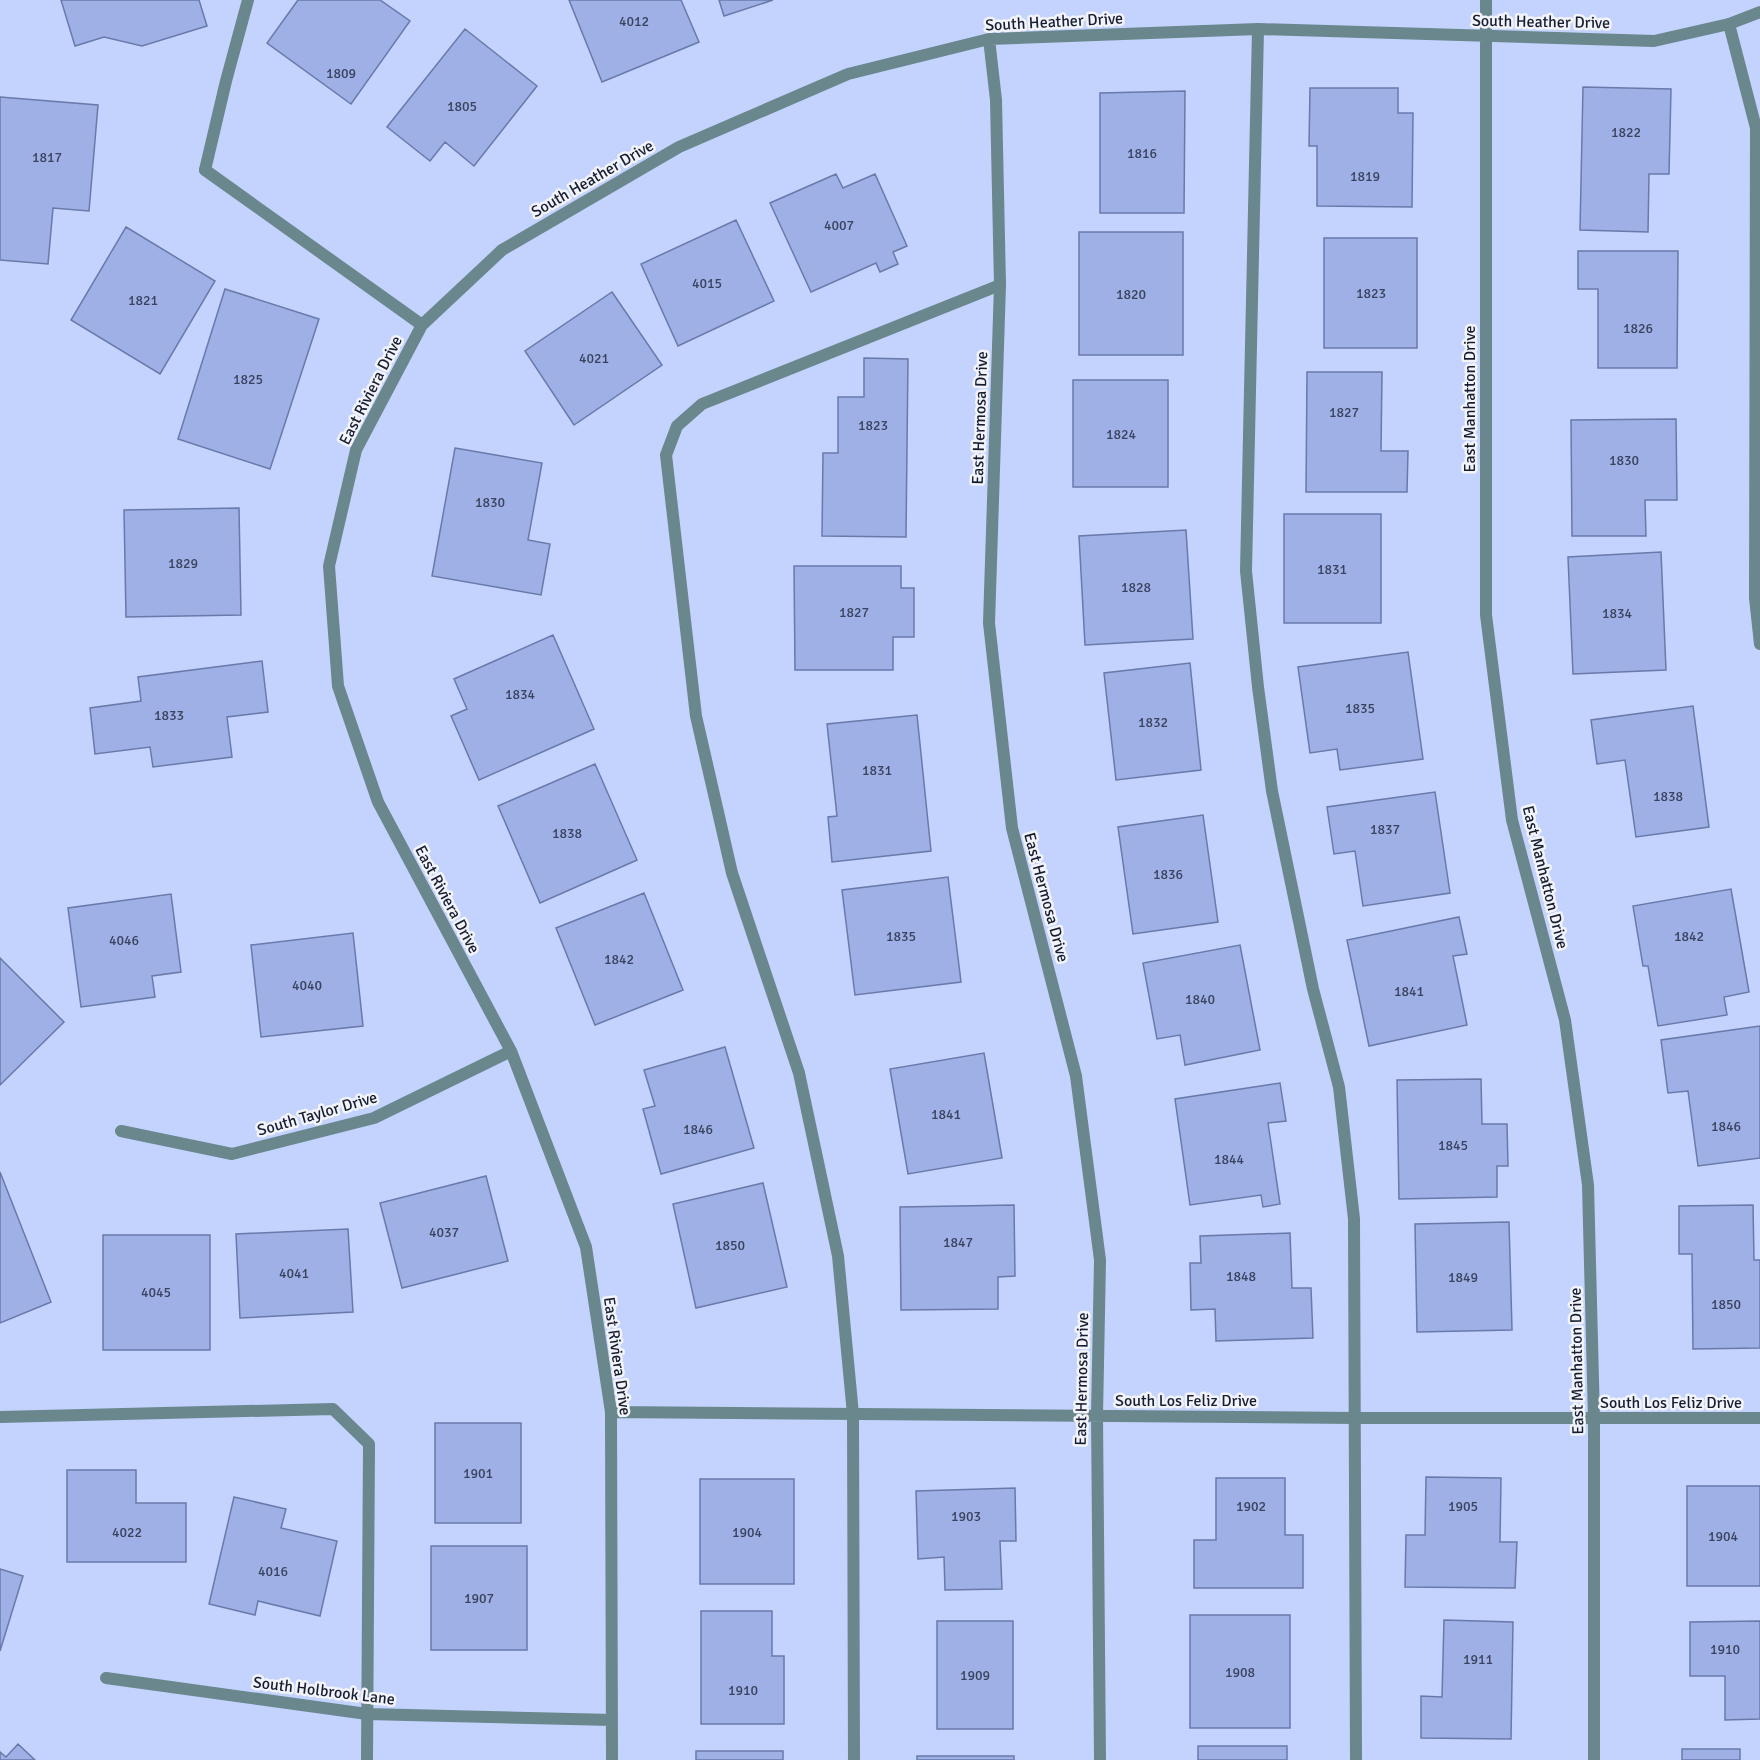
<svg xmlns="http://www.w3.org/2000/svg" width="1760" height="1760" font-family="Signika,sans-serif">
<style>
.building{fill:#9eb0e5;stroke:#6979aa;stroke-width:1.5}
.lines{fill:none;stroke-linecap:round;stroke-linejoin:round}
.service{stroke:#69878d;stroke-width:12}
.minor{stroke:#69878d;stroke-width:12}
.labels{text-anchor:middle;stroke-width:5;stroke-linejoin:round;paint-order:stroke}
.number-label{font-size:14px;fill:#39425e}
.street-label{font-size:16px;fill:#171d31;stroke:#f2f4fa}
</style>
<rect width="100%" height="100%" fill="#c3d3fe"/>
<path class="building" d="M61 0H199L207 26 142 46 104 37 75 46Z
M298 0H380L410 21 351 104 267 43Z
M569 0H681L699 42 602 82Z
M719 0H773L724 16Z
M465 29 537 86 474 166 445 142 430 161 387 127Z
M1583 87 1671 89 1669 174H1649L1648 232 1580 230Z
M1310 88H1398V113H1413L1412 207 1317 206V146H1309Z
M1185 91 1184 213H1100V93Z
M0 97 98 105 89 211 53 208 48 264 0 260Z
M836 174 843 188 875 174 907 246 893 252 898 264 880 272 876 263 811 292 770 203Z
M736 220 774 301 678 346 641 264Z
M126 227 215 281 160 374 71 320Z
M1079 232H1183V355H1079Z
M1324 238H1417V348H1324Z
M1578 251H1678L1677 368H1598V289H1578Z
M225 289 319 319 270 469 178 439Z
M612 292 662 365 574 425 525 351Z
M864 358 908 359 906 537 822 536 823 453H838V397H864Z
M1307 372H1382L1381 451H1408L1407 492H1306Z
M1073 380H1168V487H1073Z
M1676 419 1677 500H1645L1646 536H1572L1571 420Z
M455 448 542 463 528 540 550 544 541 595 432 576Z
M239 508 241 615 126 617 124 510Z
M1284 514H1381V623H1284Z
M1186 530 1193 639 1085 645 1079 536Z
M1661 552 1666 670 1573 674 1568 557Z
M794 566H901V588H914V637H893V670H795Z
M553 635 594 729 479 780 451 716 467 709 454 679Z
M1408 652 1423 759 1340 770 1337 749 1310 753 1298 667Z
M262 661 268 712 227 717 232 757 153 767 150 747 95 754 90 708 141 701 138 677Z
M1190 663 1201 770 1116 780 1104 673Z
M1693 706 1709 827 1636 837 1625 760 1597 764 1591 720Z
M917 715 931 851 832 862 828 817 837 816 827 724Z
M595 764 637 860 540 903 498 806Z
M1435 792 1450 893 1363 906 1355 851 1334 854 1327 807Z
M1203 815 1218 922 1133 934 1118 827Z
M948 877 961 982 855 995 842 890Z
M1731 889 1749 992 1724 997 1727 1015 1658 1026 1648 966H1643L1633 906Z
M644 893 683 990 595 1025 556 928Z
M171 894 181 972 152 976 155 997 81 1007 68 908Z
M1459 917 1467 954 1453 956 1467 1025 1369 1046 1347 940Z
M353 933 363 1026 261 1037 251 945Z
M1240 945 1260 1050 1185 1065 1180 1035 1157 1039 1143 963Z
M0 958 64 1022 0 1085Z
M1760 1026V1158L1698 1166 1688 1091 1668 1093 1661 1040Z
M725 1047 754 1148 661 1174 643 1109 655 1106 644 1070Z
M984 1053 1002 1158 908 1174 890 1069Z
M1481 1079 1482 1124H1507L1508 1166H1497V1197L1399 1199 1397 1080Z
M1280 1083 1286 1121 1268 1123 1280 1204 1263 1207 1261 1195 1190 1205 1175 1099Z
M0 1172 51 1302 0 1323Z
M486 1176 508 1261 402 1288 380 1203Z
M763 1183 787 1287 696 1308 673 1204Z
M1014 1205 1015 1276 998 1277V1309L901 1310 900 1207Z
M1753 1205 1754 1260H1760V1348L1693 1349 1692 1254H1679V1206Z
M1509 1222 1512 1330 1417 1332 1415 1224Z
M348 1229 353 1312 240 1318 236 1234Z
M1290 1233 1292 1288H1311L1313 1338 1216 1341 1215 1309 1191 1310 1190 1263H1201L1200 1236Z
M103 1235H210V1350H103Z
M435 1423H521V1523H435Z
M67 1470H136V1503H186V1562H67Z
M1426 1477 1501 1478 1500 1542H1517L1515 1588 1405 1587 1406 1535H1425Z
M1216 1478H1285V1535H1303V1588H1194V1540H1216Z
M700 1479H794V1584H700Z
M1687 1486H1760V1586H1687Z
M1015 1488 1016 1541H1000L1002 1589 945 1590 944 1557 918 1559 916 1491Z
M234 1497 286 1509 281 1528 337 1541 320 1616 258 1601 255 1615 209 1604Z
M431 1546H527V1650H431Z
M0 1569 23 1576 0 1651Z
M701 1611H772V1656H784V1724H701Z
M1190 1615H1290V1728H1190Z
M1444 1620 1513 1622 1511 1739 1421 1738V1696L1442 1697Z
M937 1621H1013V1729H937Z
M1760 1621V1719L1725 1720V1676H1690V1622Z
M18 1744 35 1760H0V1752L6 1757Z
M1198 1746H1287V1760H1198Z
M1682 1749H1740V1760H1682Z
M696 1751H783V1760H696Z
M917 1756H1014V1760H917Z"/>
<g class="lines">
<path class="service" d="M1729 24 1756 128 1755 598 1760 644
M1258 29 1246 571 1258 687 1272 791 1313 989 1339 1087 1354 1219 1356 1760
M205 170 226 81 248 0
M0 1417 333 1409 369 1444 367 1760
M854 1760 853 1414 838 1256 799 1073 732 873 696 716 666 455 677 426 702 404 1000 285"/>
<path class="minor" d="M1486 0V615L1512 820 1565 1020 1588 1185 1594 1419V1760
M989 39 996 100 1000 285 989 623 1012 828 1076 1076 1100 1260 1097 1416 1100 1760
M205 170 422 325
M121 1131 232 1154 374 1118 511 1051
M611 1412 1356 1418H1760
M106 1678 367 1714 612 1720
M612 1760 611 1412 586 1247 511 1051 378 802 338 686 329 566 356 450 422 325 502 250 679 147 848 74 989 39 1258 29 1654 41 1729 24 1760 12"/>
</g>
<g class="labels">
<g class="number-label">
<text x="634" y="26">4012</text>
<text x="341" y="78">1809</text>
<text x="462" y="111">1805</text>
<text x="1626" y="137">1822</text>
<text x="1142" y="158">1816</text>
<text x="47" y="162">1817</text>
<text x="1365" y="181">1819</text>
<text x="839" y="230">4007</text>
<text x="707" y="288">4015</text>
<text x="1371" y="298">1823</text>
<text x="1131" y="299">1820</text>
<text x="143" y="305">1821</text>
<text x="1638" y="333">1826</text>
<text x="594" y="363">4021</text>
<text x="248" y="384">1825</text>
<text x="1344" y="417">1827</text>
<text x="873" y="430">1823</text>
<text x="1121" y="439">1824</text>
<text x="1624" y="465">1830</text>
<text x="490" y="507">1830</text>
<text x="183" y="568">1829</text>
<text x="1332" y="574">1831</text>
<text x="1136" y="592">1828</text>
<text x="854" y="617">1827</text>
<text x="1617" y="618">1834</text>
<text x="520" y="699">1834</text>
<text x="1360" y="713">1835</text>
<text x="169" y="720">1833</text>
<text x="1153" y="727">1832</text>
<text x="877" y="775">1831</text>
<text x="1668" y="801">1838</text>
<text x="1385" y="834">1837</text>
<text x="567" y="838">1838</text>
<text x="1168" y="879">1836</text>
<text x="901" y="941">1835</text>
<text x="1689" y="941">1842</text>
<text x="124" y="945">4046</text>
<text x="619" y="964">1842</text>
<text x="307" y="990">4040</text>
<text x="1409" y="996">1841</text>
<text x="1200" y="1004">1840</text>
<text x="946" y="1119">1841</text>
<text x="1726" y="1131">1846</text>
<text x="698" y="1134">1846</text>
<text x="1453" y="1150">1845</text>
<text x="1229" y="1164">1844</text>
<text x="444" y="1237">4037</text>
<text x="958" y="1247">1847</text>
<text x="730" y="1250">1850</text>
<text x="294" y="1278">4041</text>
<text x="1241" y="1281">1848</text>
<text x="1463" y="1282">1849</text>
<text x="156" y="1297">4045</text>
<text x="1726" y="1309">1850</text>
<text x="478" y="1478">1901</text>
<text x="1251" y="1511">1902</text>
<text x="1463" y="1511">1905</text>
<text x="966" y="1521">1903</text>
<text x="127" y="1537">4022</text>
<text x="747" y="1537">1904</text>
<text x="1723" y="1541">1904</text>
<text x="273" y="1576">4016</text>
<text x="479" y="1603">1907</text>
<text x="1725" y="1654">1910</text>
<text x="1478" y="1664">1911</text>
<text x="1240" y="1677">1908</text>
<text x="975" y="1680">1909</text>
<text x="743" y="1695">1910</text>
</g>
<g class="street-label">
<text transform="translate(1054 21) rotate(-3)" y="6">South Heather Drive</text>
<text transform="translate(1541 21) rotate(1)" y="6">South Heather Drive</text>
<text transform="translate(592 178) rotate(-30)" y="6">South Heather Drive</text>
<text transform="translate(370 390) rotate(-63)" y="6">East Riviera Drive</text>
<text transform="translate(1469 399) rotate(-90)" y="6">East Manhatton Drive</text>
<text transform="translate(979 418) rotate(-88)" y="6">East Hermosa Drive</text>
<text transform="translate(1546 877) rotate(76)" y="6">East Manhatton Drive</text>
<text transform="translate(1047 897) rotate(75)" y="6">East Hermosa Drive</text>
<text transform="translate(448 899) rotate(62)" y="6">East Riviera Drive</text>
<text transform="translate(317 1113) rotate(-16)" y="6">South Taylor Drive</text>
<text transform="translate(618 1356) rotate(82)" y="6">East Riviera Drive</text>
<text transform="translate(1576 1361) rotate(-91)" y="6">East Manhatton Drive</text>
<text transform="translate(1081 1379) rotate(-89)" y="6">East Hermosa Drive</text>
<text x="1186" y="1406">South Los Feliz Drive</text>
<text x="1671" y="1408">South Los Feliz Drive</text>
<text transform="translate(324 1690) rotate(7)" y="6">South Holbrook Lane</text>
</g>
</g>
</svg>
